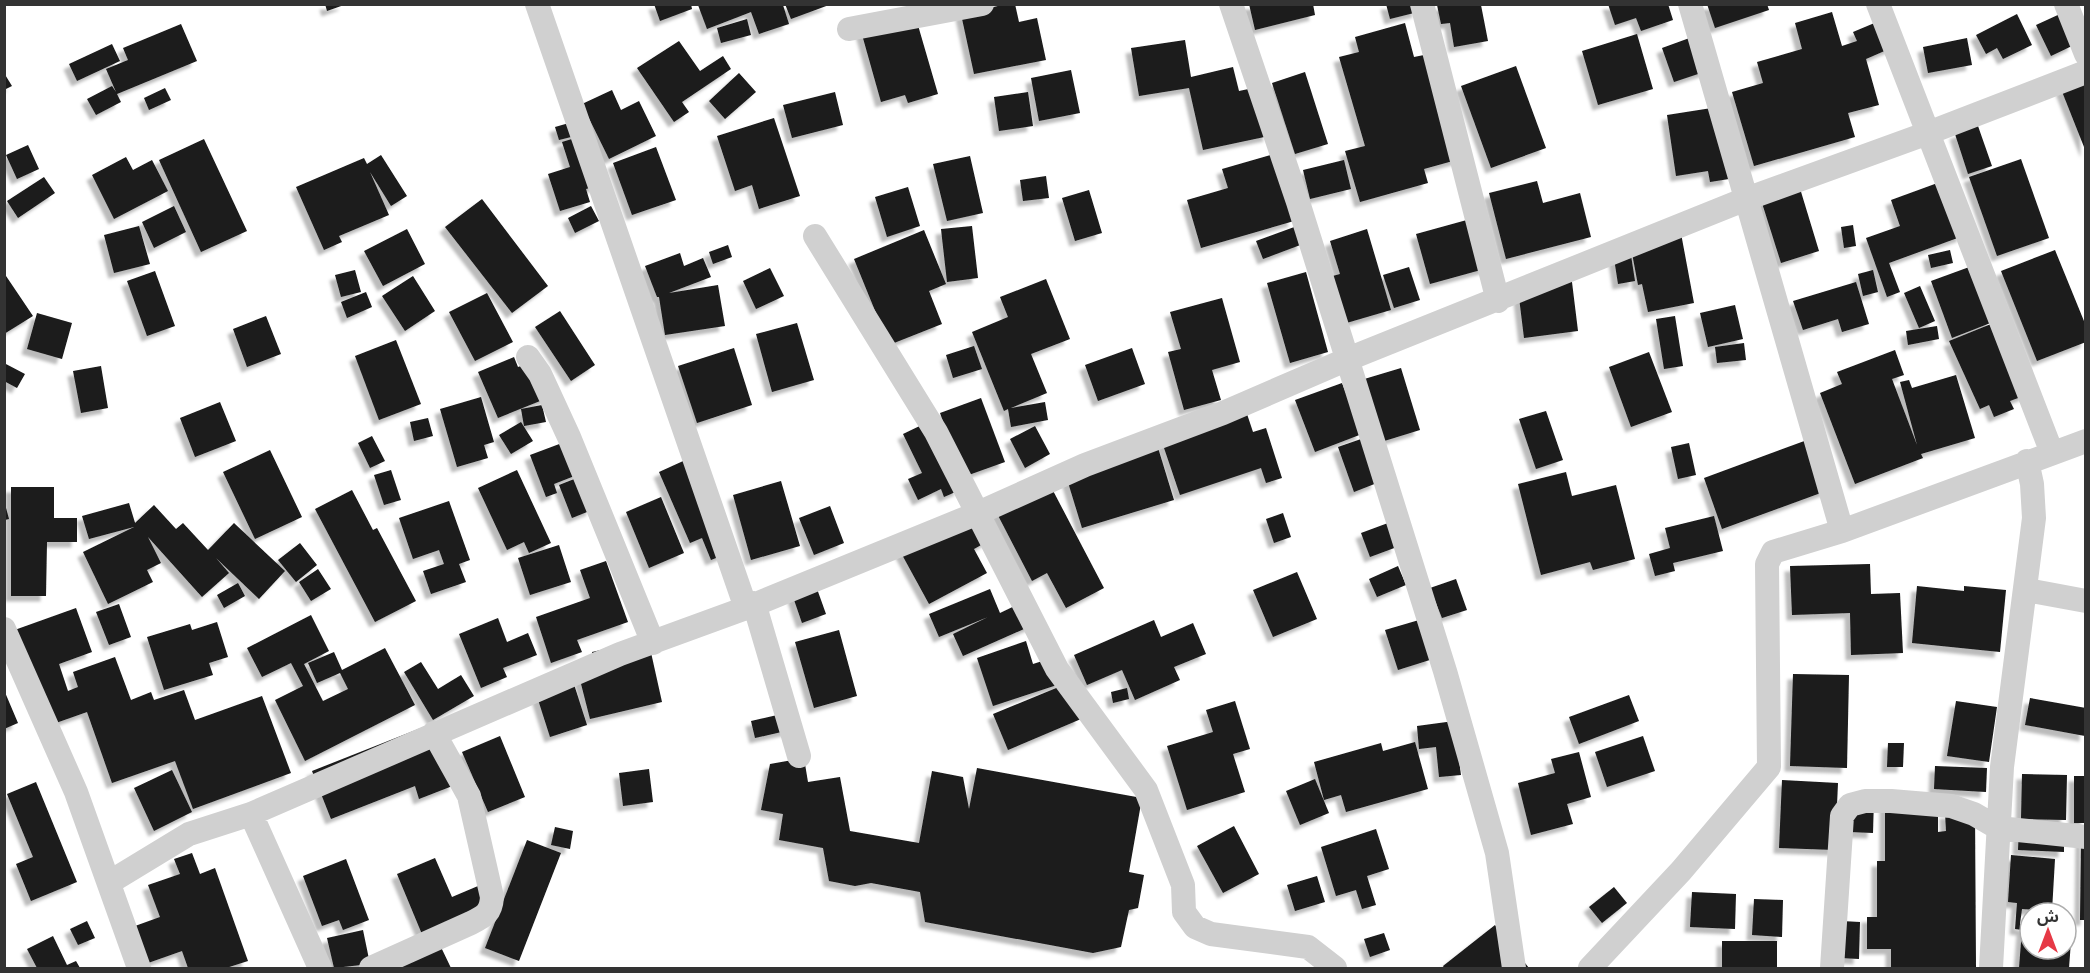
<svg xmlns="http://www.w3.org/2000/svg" width="2090" height="973" font-family="'Roboto Condensed','Noto Sans Arabic',sans-serif">
<style>
.building{fill:#1a1a1a;filter:url(#shadow)}
.lines{fill:none;stroke-linecap:round;stroke-linejoin:round}
.minor{stroke:#d0d0d0;stroke-width:24}
</style>
<defs>
<filter id="shadow"><feDropShadow dx="-5.5" dy="5.5" stdDeviation="1.5" flood-color="#0004"/></filter>
</defs>
<rect width="100%" height="100%" fill="#fff"/>
<path class="building" d="M325 4H344V5L327 11Z
M654 4H691L692 9 660 21Z
M785 4H829V5L791 19Z
M1007 4H1015L1019 22 1037 18 1046 60 974 74 961 14Z
M1249 4H1313L1315 15 1255 30Z
M1386 4H1416L1418 12 1390 19Z
M1608 4H1668L1673 20 1641 31 1636 18 1615 25Z
M1707 4H1767L1769 10 1715 28Z
M698 5H783L789 24 759 34 751 12 707 29Z
M1437 5H1481L1488 41 1454 47 1450 23 1441 24Z
M1832 12 1842 46 1857 41 1853 32 1884 19 1896 46 1866 59 1879 105 1848 113 1855 137 1754 166 1732 92 1763 83 1757 62 1802 49 1795 23Z
M2017 14 2032 45 2003 59 1997 48 1986 54 1976 35Z
M2060 14 2074 45 2051 56 2036 25Z
M915 15 938 94 908 103 905 95 881 102 861 31Z
M747 19 751 35 721 43 717 28Z
M1405 23 1414 57 1424 55 1460 159 1424 169 1428 183 1360 202 1345 151 1365 146 1339 57 1359 52 1355 37Z
M181 24 197 61 117 94 121 102 96 115 87 99 112 86 116 92 106 69 128 60 123 48Z
M1637 34 1653 89 1598 105 1582 51Z
M1695 36 1707 71 1674 82 1662 48Z
M1967 38 1972 65 1928 73 1923 47Z
M1185 40 1191 77 1233 67 1239 91 1258 87 1269 136 1203 150 1189 88 1139 96 1131 48Z
M679 41 700 71 723 56 731 69 682 102 689 112 674 122 637 68Z
M112 44 120 61 77 81 69 64Z
M1516 66 1546 148 1491 168 1461 86Z
M1071 70 1080 113 1039 121 1031 78Z
M1305 72 1328 144 1295 154 1272 83Z
M4 73 12 86 4 90Z
M739 73 756 92 725 119 709 101Z
M2086 80V152L2061 89Z
M165 88 171 100 149 110 144 98Z
M612 90 621 110 639 101 656 136 609 159 582 104Z
M835 92 843 125 792 138 783 105Z
M1028 92 1033 126 999 131 994 97Z
M1718 107 1729 179 1710 182 1708 171 1676 176 1667 115Z
M774 118 800 196 759 209 752 185 735 191 717 136Z
M583 119 587 133 559 140 555 127Z
M1978 126 1992 166 1968 174 1955 134Z
M588 134 604 184 586 189 590 202 560 211 548 174 570 167 562 142Z
M204 139 247 231 201 252 159 160Z
M28 145 39 169 17 179 6 155Z
M656 147 676 200 632 215 613 163Z
M1274 154 1294 221 1201 248 1187 200 1228 188 1222 169Z
M381 155 407 196 391 206 370 172 389 215 339 236 342 242 324 250 296 187 364 158 367 164Z
M970 156 983 213 947 221 933 164Z
M126 157 133 170 152 160 168 191 114 219 92 175Z
M2021 159 2049 238 1997 256 1969 177Z
M1344 160 1351 189 1310 199 1303 170Z
M1795 172 1819 251 1781 263 1756 184Z
M1046 176 1049 198 1023 201 1020 180Z
M44 177 55 193 18 218 7 201Z
M1537 181 1543 203 1580 193 1591 237 1506 259 1489 193Z
M1943 181 1963 236 1889 263 1900 292 1887 297 1866 238 1900 226 1891 200Z
M908 187 920 226 887 237 875 197Z
M1089 190 1102 233 1075 241 1062 198Z
M482 199 548 286 512 313 445 227Z
M174 206 186 232 154 248 142 222Z
M591 206 599 221 575 233 568 218Z
M1474 218 1488 268 1430 284 1416 234Z
M1853 225 1856 246 1844 248 1841 227Z
M139 226 150 264 114 273 104 235Z
M972 226 978 278 947 282 941 229Z
M1297 226 1303 244 1263 259 1256 241Z
M1680 228 1694 303 1648 312 1642 284 1638 285 1629 237Z
M407 229 425 264 383 286 364 251Z
M1367 229 1391 310 1343 324 1329 277 1340 274 1330 241Z
M924 230 946 284 929 291 942 324 889 345 854 259Z
M728 245 732 257 713 264 709 252Z
M1630 249 1635 281 1618 284 1613 252Z
M1950 250 1953 263 1931 268 1928 255Z
M2055 250 2086 326V342L2037 361 2001 271Z
M680 253 684 266 703 258 711 277 669 293 718 285 725 326 665 335 659 297H657L645 266Z
M1972 266 1993 322 1952 338 1931 281Z
M1409 267 1420 300 1394 308 1383 275Z
M770 268 784 296 756 309 743 281Z
M355 270 361 292 341 297 335 275Z
M1873 270 1878 292 1863 296 1858 274Z
M155 271 175 326 147 336 127 281Z
M1306 272 1328 352 1290 363 1267 283Z
M4 273 33 316 4 334Z
M1571 274 1578 331 1524 338 1517 281Z
M413 276 435 311 405 331 382 296Z
M1046 279 1070 339 1031 354 1047 393 1011 408 1045 402 1048 420 1011 427 1008 409 1004 411 972 332 1008 317 1000 297Z
M1856 282 1869 324 1842 332 1838 319 1803 330 1793 301Z
M1920 286 1935 321 1919 328 1904 293Z
M366 292 372 307 347 318 341 302Z
M487 293 513 342 475 361 449 312Z
M1222 298 1240 362 1212 370 1221 400 1184 410 1168 352 1181 349 1170 312Z
M1735 305 1743 339 1708 347 1700 313Z
M560 311 595 365 571 381 535 327Z
M37 313 72 323 62 359 27 349Z
M266 316 281 354 247 367 233 329Z
M1675 316 1683 366 1664 369 1656 319Z
M1996 322 2026 395 2010 401 2014 409 1994 417 1989 405 1980 409 1949 341Z
M797 323 814 380 772 392 756 334Z
M1937 326 1939 339 1908 345 1906 331Z
M396 340 421 404 379 420 355 356Z
M1744 343 1746 360 1717 363 1715 347Z
M974 346 982 369 953 378 946 355Z
M734 348 752 405 697 423 678 366Z
M1132 348 1145 384 1098 401 1085 365Z
M1895 350 1904 375 1892 379 1917 445 1900 382 1909 380 1912 388 1956 375 1975 438 1921 454 1923 458 1855 484 1820 393 1842 384 1837 372Z
M1649 352 1672 412 1631 427 1609 367Z
M514 357 518 367 540 359 555 395 498 418 478 372Z
M4 363 25 374 17 388 4 381Z
M101 366 108 408 81 413 73 371Z
M1401 368 1420 430 1381 442 1361 380Z
M1342 383 1362 434 1315 452 1295 400Z
M481 397 494 442 484 445 488 458 457 467 440 409Z
M981 398 1005 462 963 477 940 413Z
M220 402 236 441 195 457 180 418Z
M542 405 546 422 524 426 521 409Z
M1546 411 1563 460 1536 469 1519 419Z
M1247 414 1253 432 1266 428 1282 478 1266 483 1261 468 1180 495 1162 442Z
M428 418 433 436 414 441 410 422Z
M521 422 533 441 511 454 499 435Z
M928 422 960 490 944 497 941 489 918 500 908 479 922 473 903 434Z
M1035 426 1050 454 1025 468 1010 439Z
M372 436 385 461 370 468 358 443Z
M1818 436 1837 487 1722 529 1704 478Z
M1155 438 1174 500 1082 528 1063 466Z
M1361 439 1377 483 1354 492 1338 447Z
M570 440 582 473 554 484 557 493 546 497 530 455Z
M1689 443 1696 475 1678 479 1671 447Z
M270 450 302 517 255 539 223 472Z
M692 457 733 551 711 560 702 538 690 543 659 472Z
M391 470 401 500 384 505 374 475Z
M517 470 551 543 529 553 524 542 507 550 478 488Z
M1566 472 1572 496 1616 485 1635 559 1593 570 1590 562 1541 575 1518 484Z
M587 474 592 510 572 518 559 485Z
M781 481 800 546 751 560 733 495Z
M1049 483 1104 588 1066 608 1047 573 1032 581 989 498Z
M11 487H54V518H77V542H47L46 596H11Z
M352 490 373 530 377 528 416 601 375 622 315 509Z
M661 497 684 553 649 568 626 512Z
M449 501 470 560 459 564 466 582 431 594 423 571 444 564 439 550 413 559 399 518Z
M129 503 136 526 135 523 154 505 176 529 183 523 208 550 234 523 285 571 259 599 216 558 229 573 202 597 148 537 161 563 147 570 153 582 108 604 83 552 134 527 89 539 82 516Z
M5 504 9 519 5 520Z
M830 506 844 543 814 555 799 518Z
M974 511 990 540 974 549 987 573 929 604 900 551Z
M1283 513 1291 537 1274 543 1266 519Z
M1714 516 1723 551 1673 563 1675 571 1655 576 1649 554 1670 548 1665 528Z
M1388 523 1397 547 1370 557 1361 533Z
M300 543 317 565 296 582 278 560Z
M559 545 571 582 530 595 518 558Z
M606 561 628 622 577 640 582 652 551 663 536 617 590 598 580 570Z
M1870 564 1871 594 1900 593 1903 653 1851 655 1850 613 1792 615 1790 566Z
M1398 566 1406 585 1377 597 1369 579Z
M318 569 331 589 311 601 299 582Z
M1297 572 1317 619 1273 637 1253 590Z
M1456 579 1467 610 1442 618 1430 588Z
M238 583 245 596 224 608 217 595Z
M816 586 826 614 802 623 792 594Z
M1917 586 1964 591V586L2006 590 2000 652 1912 643Z
M990 589 1000 613 1023 602 1033 625 963 656 953 634 988 617 939 637 929 614Z
M119 604 131 637 109 645 96 612Z
M76 608 92 652 59 664 68 691 78 687 73 672 115 657 131 700 151 692 154 700 184 690 195 720 262 696 291 773 193 809 175 761 112 783 87 712 53 724 9 632Z
M311 615 329 651 304 664 323 701 348 689 340 673 317 683 308 663 334 652 342 670 385 648 415 705 305 761 275 700 303 686 291 663 262 677 247 648Z
M498 618 507 642 528 633 537 655 503 668 507 677 481 688 459 634Z
M1154 620 1161 637 1193 623 1206 654 1174 667 1180 680 1135 700 1122 670 1087 685 1074 655Z
M1419 620 1433 659 1398 670 1385 630Z
M217 622 228 657 209 663 213 675 164 690 147 637 190 624 192 630Z
M839 630 857 696 814 708 795 642Z
M648 639 662 702 590 719 578 672 595 668 592 652Z
M1026 641 1033 664 1055 657 1063 683 993 706 977 658Z
M421 662 438 689 461 675 474 696 433 720 404 672Z
M1793 674 1849 675 1847 768 1790 766Z
M571 675 587 725 550 737 534 687Z
M1066 684 1081 719 1008 750 993 714Z
M1127 688 1129 699 1113 703 1111 692Z
M4 690 18 723 4 729Z
M1629 695 1639 721 1579 744 1569 717Z
M2030 698 2086 708 2085 736 2025 725Z
M1235 701 1250 749 1233 754 1245 792 1187 810 1167 746 1213 732 1206 710Z
M1956 701 1997 707 1989 762 1947 756Z
M786 713 790 730 755 738 751 721Z
M1454 721 1461 775 1439 777 1436 747 1419 749 1417 726Z
M431 724 455 785 419 799 415 786 331 819 312 771Z
M500 736 525 797 488 812 462 752Z
M1643 736 1655 771 1607 787 1595 752Z
M1415 742 1428 789 1346 812 1341 795 1324 800 1314 762 1381 743 1383 751Z
M1888 743H1904L1903 767H1887Z
M1579 752 1591 797 1567 804 1573 824 1531 835 1518 783 1555 773 1551 759Z
M804 758 808 782 840 777 850 831 919 843 932 771 963 777 969 809 977 768 1142 798 1129 872 1144 875 1138 908 1129 910 1121 947 1093 953 925 922 920 892 871 883 855 886 829 881 823 848 779 840 783 814 761 810 770 764Z
M1935 766 1987 768 1986 792 1934 789Z
M649 769 653 802 623 806 619 773Z
M172 770 192 812 154 831 134 788Z
M2022 774 2067 775 2066 820 2021 819Z
M2074 776H2086V823H2074Z
M1315 779 1329 813 1300 825 1286 791Z
M1782 780 1838 783 1835 850 1779 848Z
M36 782 77 882 31 901 16 864 33 857 7 794Z
M1885 794H1938V832L1946 831 1945 813H1975L1976 968H1891V949H1867V917H1877V861H1885Z
M1852 797 1874 798 1873 833 1850 832Z
M1234 826 1259 874 1223 893 1197 846Z
M555 827 573 831 570 849 551 845Z
M2019 827 2064 829V852L2018 850Z
M1376 829 1389 869 1367 876 1376 905 1362 909 1356 890 1336 896 1321 847Z
M2081 839H2086V920H2080Z
M527 840 561 853 519 961 485 948Z
M192 853 200 874 215 868 248 961 226 968H188L182 951 148 963 135 926 160 917 148 885 180 874 174 859Z
M2011 855 2055 859 2052 911 2022 909 2020 924 2030 925V949H2066V927L2072 928 2069 968H2019L2022 930 2015 929 2017 903 2008 902Z
M435 858 452 897 478 886 486 906 424 939 397 874Z
M346 859 369 920 343 930 339 920 322 926 303 876Z
M1317 876 1325 902 1295 911 1287 885Z
M1614 887 1627 903 1602 923 1589 907Z
M1692 892 1736 894 1735 929 1690 927Z
M1754 899 1783 900 1782 937 1752 935Z
M87 921 95 938 78 945 70 929Z
M1842 921 1860 922 1859 959 1841 958Z
M1495 925 1529 968H1444L1443 966Z
M363 930 370 964 334 968 327 938Z
M1384 933 1390 950 1370 957 1364 939Z
M53 936 67 965 76 961 80 968H37L27 949Z
M1722 941H1777V968H1722Z
M439 943 451 968H391Z"/>
<g class="lines">
<path class="minor" d="M537 4 746 608
M1231 4 1298 202 1445 671 1497 853 1514 968
M1422 4 1498 301
M1690 4 1842 531
M1878 4 2052 453
M2066 4 2086 54
M849 29 982 4
M815 236 936 432 1057 669 1146 790 1183 885 1184 912 1195 927 1211 934 1308 947 1335 968
M528 357 540 374 569 437 653 643
M2027 590 2086 601
M754 603 799 756
M4 629 76 792 139 968
M251 814 320 968
M110 882 189 834 251 814 620 654 746 608 976 514 1085 465 1223 413 1348 359 1746 199 1928 133 2086 72
M371 968 471 923C485 916 491 913 492 897L469 796 434 733
M1590 968 1681 871 1769 767 1767 564 1773 552 1842 531 2086 441
M1832 968 1842 816 1850 805 1865 801H1891L1951 806 1974 814 1998 828 2086 837
M1991 968 2002 767 2034 518 2032 484 2027 461"/>
</g>
<rect width="2090" height="973" fill="none" stroke="#333333" stroke-width="12"/>
<g transform="translate(2048 931)"><circle r="28" fill="#ffffff" stroke="#adadad" stroke-width="1.5"/>
<path d="M0-4.5L10 22L0 15L-10 22Z" fill="#e63946"/>
<text y="-9" font-size="16" font-weight="bold" text-anchor="middle" fill="#333333">ش</text>
</g>
</svg>
